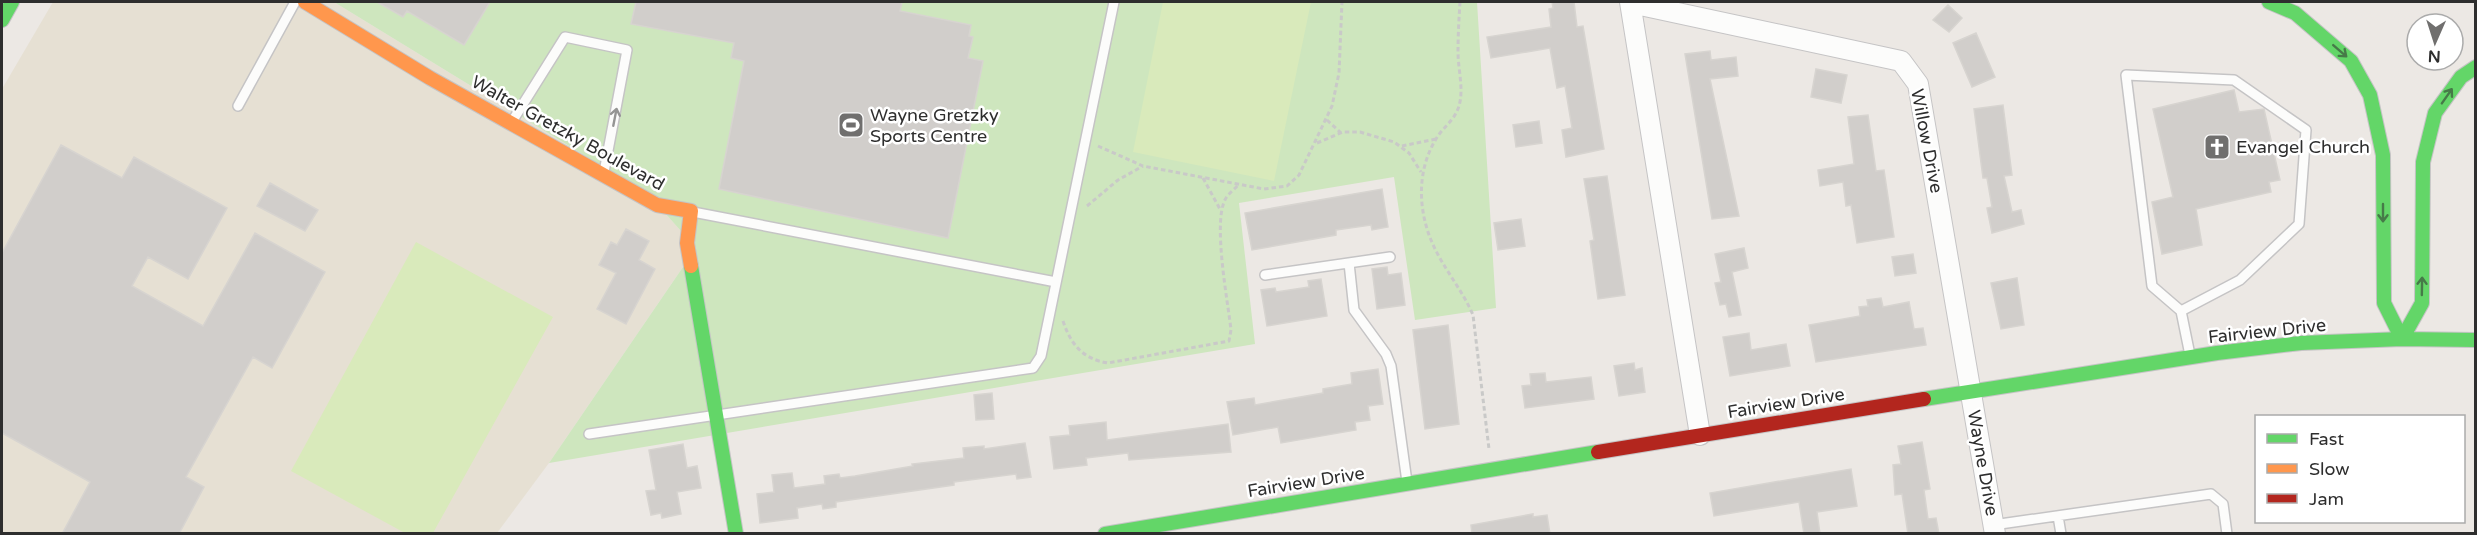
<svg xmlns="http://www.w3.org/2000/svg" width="2477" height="535" font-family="'Varela Round',sans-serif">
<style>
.education{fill:#e6e0d3}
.green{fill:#cee6be}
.pitch{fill:#d9eabb}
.building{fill:#d1cecb;stroke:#d7d4d0;stroke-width:1.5}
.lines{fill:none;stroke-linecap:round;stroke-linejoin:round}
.lane-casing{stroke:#c5c4c5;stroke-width:12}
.street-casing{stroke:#c5c4c5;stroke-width:22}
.fast-casing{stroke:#c5c4c5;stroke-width:16}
.slow-casing{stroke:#c5c4c5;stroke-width:16}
.jam-casing{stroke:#c5c4c5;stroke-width:16}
.path{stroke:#c9c9c8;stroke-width:3;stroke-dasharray:4.5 3;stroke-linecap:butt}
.lane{stroke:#fcfcfb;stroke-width:9}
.street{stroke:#fcfcfb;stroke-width:20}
.fast{stroke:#63d668;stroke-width:14}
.slow{stroke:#ff974d;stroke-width:14}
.jam{stroke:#b3261e;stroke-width:14}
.oneway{stroke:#467a48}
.oneway2{stroke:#959594}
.labels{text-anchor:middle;stroke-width:5;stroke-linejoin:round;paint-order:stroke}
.poi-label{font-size:18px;fill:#2e2e2e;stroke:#fff;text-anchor:start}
.street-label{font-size:18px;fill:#2e2e2e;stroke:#fff}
</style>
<rect width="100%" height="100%" fill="#ece8e4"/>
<path class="education" d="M53 2H334L649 195 696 248 549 463 497 533 2 534V89Z"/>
<path class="green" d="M334 2H1477L1496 308 1415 320 1394 177 1239 203 1255 344 549 463 696 248 649 195Z"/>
<path class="pitch" d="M1163 2H1311L1274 181 1133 152Z
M416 242 553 317 433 533H405L291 471Z"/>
<path class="building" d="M377 2H490L464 45 407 11 403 17Z
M636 2H902L900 11 971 25 969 36 973 37 968 58 983 61 948 238 719 189 744 61 731 58 734 43 631 24Z
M1552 2H1574L1577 27 1583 26 1604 149 1566 157 1562 130 1572 128 1565 86 1557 88 1550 48 1491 58 1487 37 1551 27 1549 9 1553 8Z
M1948 5 1962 18 1949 32 1933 20Z
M1976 33 1995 77 1972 87 1953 43Z
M1710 51 1711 60 1736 57 1738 76 1710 79 1739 216 1712 219 1685 54Z
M1816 69 1847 75 1841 103 1811 97Z
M2234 90 2239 112 2264 109 2280 180 2269 182 2271 192 2196 209 2202 245 2162 254 2152 202 2173 197 2153 109Z
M2003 105 2012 175 2004 176 2012 212 2021 210 2024 224 1992 233 1987 208 1992 207 1987 178H1983L1974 109Z
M1868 115 1876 171 1884 170 1894 237 1857 243 1851 205 1846 206 1843 182 1820 186 1818 170 1854 164 1848 117Z
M1539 121 1542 143 1516 147 1513 125Z
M61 145 122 178 134 157 227 208 188 279 148 257 132 286 203 326 255 233 325 272 272 368 253 357 186 477 204 487 179 534H62L90 482 2 433V253Z
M1607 176 1625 295 1598 299 1590 241 1594 240 1584 179Z
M270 183 318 210 305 231 257 206Z
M1382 189 1388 227 1372 230 1371 225 1336 230V235L1252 250 1245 213Z
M1521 219 1525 246 1498 250 1494 223Z
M626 229 649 241 639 260 655 269 626 324 597 309 616 273 599 265 611 242 617 245Z
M1744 248 1748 268 1732 272 1741 315 1729 317 1726 304 1720 305 1715 283 1721 282 1715 254Z
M1913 254 1916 273 1895 276 1892 257Z
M1387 267 1388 275 1401 273 1405 305 1377 309 1372 269Z
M2017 278 2024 325 2001 329 1991 283Z
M1321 279 1327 316 1267 326 1261 290 1275 288 1276 292 1309 287 1308 281Z
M1881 298 1883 307 1909 302 1914 329 1923 328 1926 345 1816 362 1809 325 1860 316 1859 307 1868 306 1867 300Z
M1448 325 1459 424 1425 429 1413 330Z
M1749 333 1751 350 1786 344 1790 366 1730 376 1723 337Z
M1634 363 1635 370 1642 368 1645 392 1619 396 1614 366Z
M1378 369 1383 404 1368 406 1370 420 1355 422 1356 430 1281 443 1278 427 1233 435 1227 402 1254 398 1255 405 1323 393V389L1352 384 1351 373Z
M1545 373 1546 382 1591 377 1594 399 1525 408 1522 386 1531 385 1530 374Z
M992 393 994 419 976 420 974 395Z
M1106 422 1107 440 1228 424 1231 452 1129 460 1128 453 1086 458 1087 465 1054 469 1050 437 1070 435 1069 426Z
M1922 442 1930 489 1924 490 1928 519 1936 518 1939 534H1908L1902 494 1895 495 1893 465 1901 464 1898 446Z
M1025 443 1031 477 1017 479 1016 474 954 482V485L836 502V507L823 509 822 504 797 508 798 518 760 523 757 494 774 492 772 475 792 473 794 488 825 484 824 476 839 474 840 478 855 476 913 466 912 464 964 458 963 448 984 446V449Z
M683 444 687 468 697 466 701 488 677 492 681 514 662 518 661 513 651 515 646 491 656 490 649 450Z
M1851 469 1857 506 1817 512 1820 534H1804L1799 502 1714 516 1710 493Z
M1533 514V517L1547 515 1550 534H1472L1471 525Z"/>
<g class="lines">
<g class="lane-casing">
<path id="lane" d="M238 106 295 2
M513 120 565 37 627 50 604 172
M693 212 1056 282
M1349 263 1354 310 1386 354 1391 366 1407 482
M1265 275 1390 257
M2181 311 2240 280 2299 224 2306 130 2234 80 2126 75 2152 286 2181 311 2190 355
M589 434 1033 368 1041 356 1114 2
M2058 516 2061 534
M1993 525 2211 494 2223 504 2227 534"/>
</g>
<g class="street-casing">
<path id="street" d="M1630 2 1700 435
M1631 3 1901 61 1918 84 1995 534"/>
</g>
<g class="fast-casing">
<path id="fast" d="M2269 2 2295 13 2351 61 2370 95 2383 155 2384 303 2402 339
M2 20 12 2
M691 266 736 534
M2402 339 2422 303 2423 162 2435 113 2461 77 2476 67
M1924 399 2217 353 2301 343 2402 339 2476 340
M1105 534 1598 452"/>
</g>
<g class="slow-casing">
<path id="slow" d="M305 2 430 78 657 205 691 211 687 243 691 266"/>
</g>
<g class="jam-casing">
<path id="jam" d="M1598 452 1924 399"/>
</g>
<path class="path" d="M1460 2C1459 18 1458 35 1458 52 1458 69 1464 89 1459 106 1455 120 1443 127 1436 139 1417 170 1418 208 1431 240 1442 267 1462 289 1473 315L1489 449
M1327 120 1341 133
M1317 143 1343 132H1360L1394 142 1409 153 1421 172
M1098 146 1143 166 1264 189 1287 186 1299 175 1332 106 1339 73 1342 2
M1402 146 1436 139
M1203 178 1221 211
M1087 206 1118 180 1143 166
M1063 321C1071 345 1083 359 1108 363L1229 341 1231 330C1228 302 1212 220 1226 198 1229 193 1235 189 1239 184"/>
<use href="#lane" class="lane"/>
<use href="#street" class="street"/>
<use href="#fast" class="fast"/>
<use href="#slow" class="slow"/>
<use href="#jam" class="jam"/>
</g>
<defs><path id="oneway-shaft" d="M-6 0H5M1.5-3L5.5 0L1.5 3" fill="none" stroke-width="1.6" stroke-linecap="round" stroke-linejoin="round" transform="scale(1.5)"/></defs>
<g class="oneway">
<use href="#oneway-shaft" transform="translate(2340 51) rotate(41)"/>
<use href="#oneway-shaft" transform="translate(2447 96) rotate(-55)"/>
<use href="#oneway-shaft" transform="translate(2383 213) rotate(90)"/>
<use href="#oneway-shaft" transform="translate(2422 286) rotate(-89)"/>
</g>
<use class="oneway2" href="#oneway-shaft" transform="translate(615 117) rotate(-79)"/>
<defs>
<g id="stadium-square" transform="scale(1.35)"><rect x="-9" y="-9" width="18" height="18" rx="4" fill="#706f6e" stroke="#fff"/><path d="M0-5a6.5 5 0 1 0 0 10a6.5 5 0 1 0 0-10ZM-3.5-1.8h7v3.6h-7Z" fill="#fff"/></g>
<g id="church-square" transform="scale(1.35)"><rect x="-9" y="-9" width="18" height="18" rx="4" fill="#706f6e" stroke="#fff"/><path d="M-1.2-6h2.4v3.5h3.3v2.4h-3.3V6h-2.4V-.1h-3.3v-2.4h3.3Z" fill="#fff"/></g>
</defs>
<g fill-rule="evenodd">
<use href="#stadium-square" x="851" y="125"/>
<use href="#church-square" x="2217" y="147"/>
</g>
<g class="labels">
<g class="poi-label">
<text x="870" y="121">Wayne Gretzky<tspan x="870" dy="21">Sports Centre</tspan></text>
<text x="2236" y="153">Evangel Church</text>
</g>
<g class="street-label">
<text transform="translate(568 133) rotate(29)" y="6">Walter Gretzky Boulevard</text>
<text transform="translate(1927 141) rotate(79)" y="6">Willow Drive</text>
<text transform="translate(2267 331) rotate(-6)" y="6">Fairview Drive</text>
<text transform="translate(1786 403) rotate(-9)" y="6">Fairview Drive</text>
<text transform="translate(1983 463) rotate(80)" y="6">Wayne Drive</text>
<text transform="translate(1306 482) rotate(-9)" y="6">Fairview Drive</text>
</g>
</g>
<rect width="2477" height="535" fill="none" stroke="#2e2e2e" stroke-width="6"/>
<rect x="2255" y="415" width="210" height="108" fill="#ffffff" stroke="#ababab" stroke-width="1.5"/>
<rect x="2267" y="434" width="30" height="9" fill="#63d668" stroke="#ababab" stroke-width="1.5"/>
<text x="2309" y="445" font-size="18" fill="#2e2e2e">Fast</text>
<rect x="2267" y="464" width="30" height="9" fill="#ff974d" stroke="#ababab" stroke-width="1.5"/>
<text x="2309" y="475" font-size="18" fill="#2e2e2e">Slow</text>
<rect x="2267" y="494" width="30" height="9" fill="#b3261e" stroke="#ababab" stroke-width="1.5"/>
<text x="2309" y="505" font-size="18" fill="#2e2e2e">Jam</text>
<g transform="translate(2435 42) rotate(183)"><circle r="28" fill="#ffffff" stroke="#ababab" stroke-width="1.5"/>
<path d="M0-4.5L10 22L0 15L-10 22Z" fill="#706f6e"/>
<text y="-9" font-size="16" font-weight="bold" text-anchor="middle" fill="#2e2e2e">N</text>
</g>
</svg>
